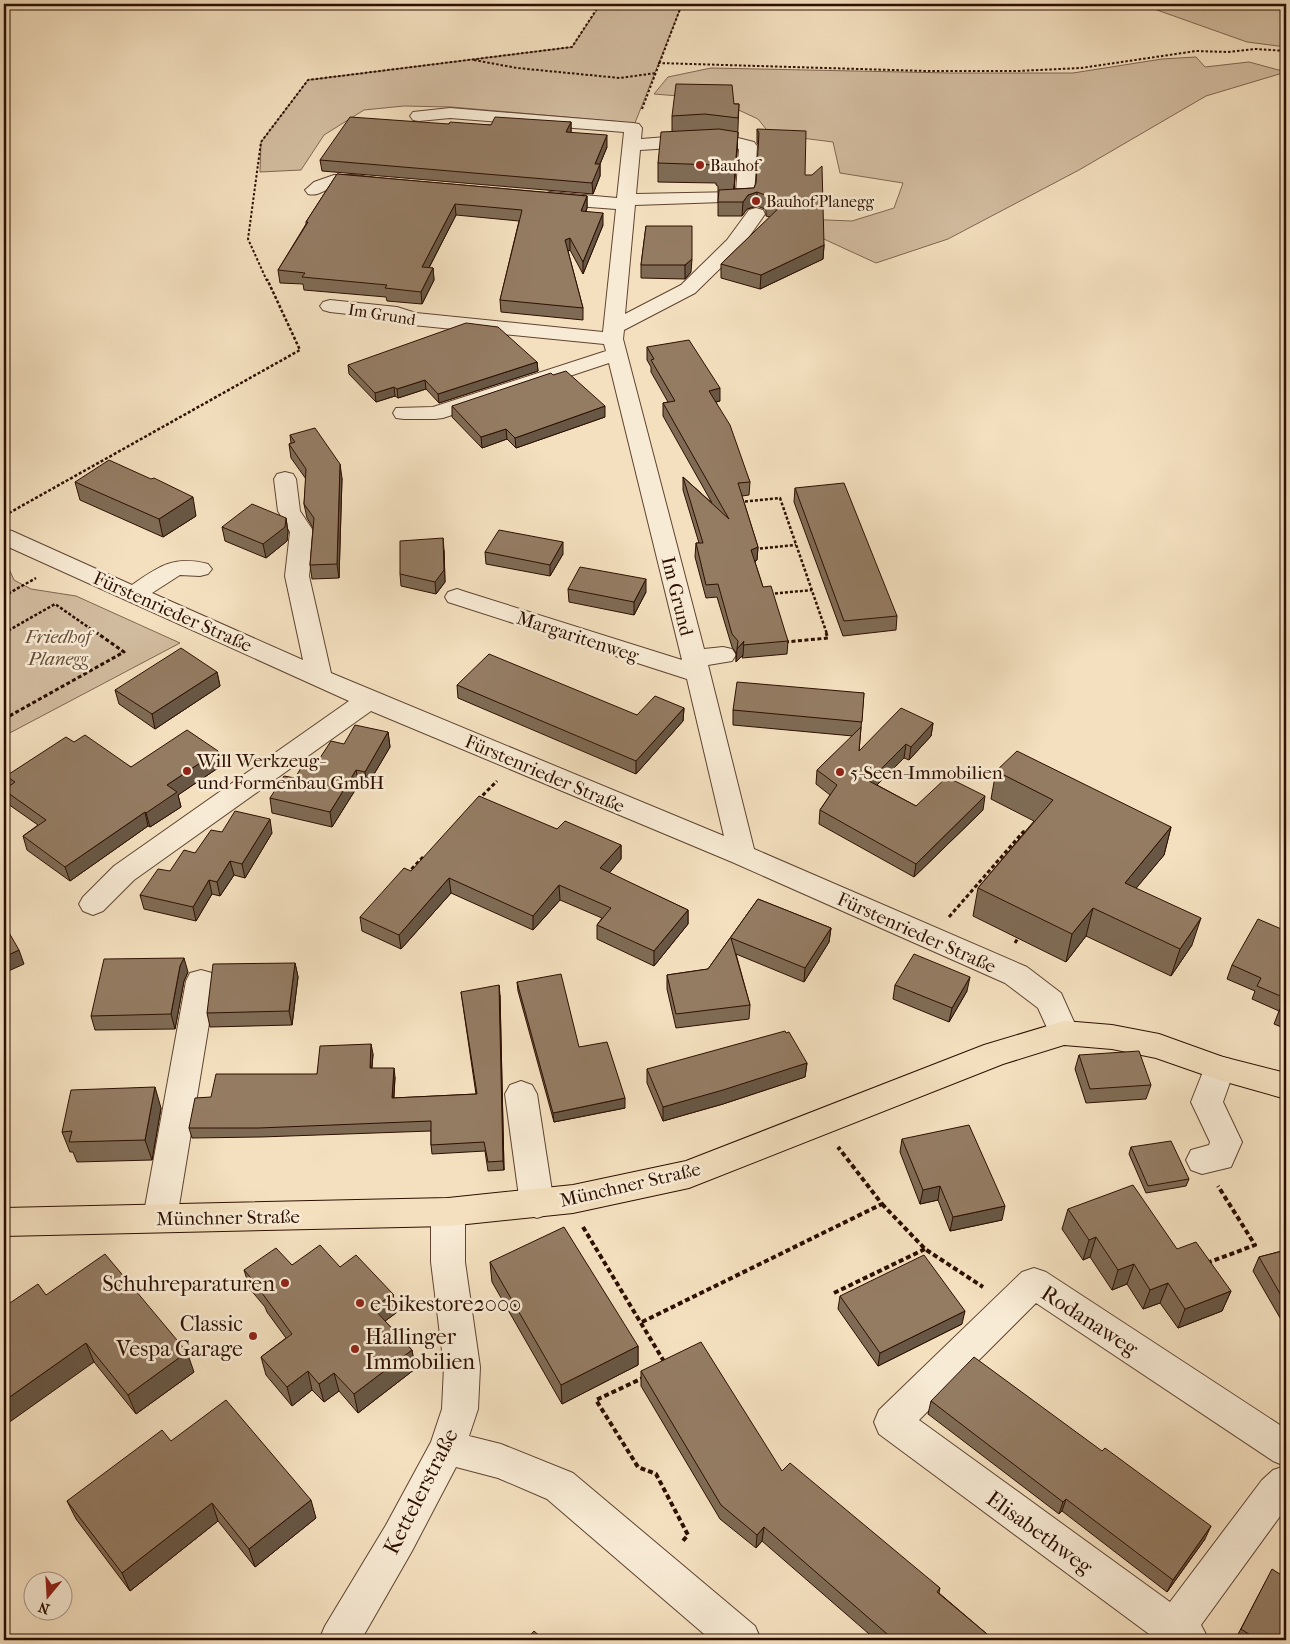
<svg xmlns="http://www.w3.org/2000/svg" width="1290" height="1644" font-family="'IM FELL French Canon',serif">
<style>
.green{fill:#d2bc9f;stroke:#806650}
.lines{fill:none;stroke-linecap:round;stroke-linejoin:round}
.minor-casing{stroke:#5f4330;stroke-width:2}
.major-casing{stroke:#2d0f00;stroke-width:2}
.path-far3{stroke:#2d0f00;stroke-width:2;stroke-dasharray:2.5 2;stroke-linecap:butt}
.path-far2{stroke:#2d0f00;stroke-width:2.5;stroke-dasharray:3 2;stroke-linecap:butt}
.path-far1{stroke:#2d0f00;stroke-width:3;stroke-dasharray:4 2.5;stroke-linecap:butt}
.path{stroke:#2d0f00;stroke-width:4;stroke-dasharray:5 3;stroke-linecap:butt}
.minor{fill:#f8ebd5;fill-rule:evenodd}
.major{fill:#f4e0bf;fill-rule:evenodd}
.wall{fill:#7f6b55;stroke:#2d0f00}
.shaded-wall{fill:#685745;stroke:#2d0f00}
.building{fill:#947c63;stroke:#2d0f00}
.poi-dot{fill:#8f2418;stroke:#f8ebd5;stroke-width:2}
.labels{text-anchor:middle;stroke-width:5;stroke-linejoin:round;paint-order:stroke}
.far-poi-label{font-size:16px;fill:#2d0f00;stroke:#f8ebd5;text-anchor:start}
.far-street-label{font-size:16px;fill:#2d0f00;stroke:#f8ebd5}
.street-label{font-size:19px;fill:#2d0f00;stroke:#f8ebd5}
.park-label{font-size:19px;font-style:italic;fill:#674c38;stroke:#f8ebd5}
.poi-label{font-size:19px;fill:#2d0f00;stroke:#f8ebd5;text-anchor:start}
.near-poi-label{font-size:22px;fill:#2d0f00;stroke:#f8ebd5;text-anchor:end}
.near-street-label{font-size:22px;fill:#2d0f00;stroke:#f8ebd5}
</style>
<rect width="100%" height="100%" fill="#f4e0bf"/>
<filter id="stains"><feTurbulence type="fractalNoise" baseFrequency=".004" numOctaves="4"/><feColorMatrix values="0 0 0 0 .2 0 0 0 0 .09 0 0 0 0 .02 0 0 0 .5 -.17"/></filter>
<radialGradient id="worn" r=".72"><stop offset=".6" stop-color="#630" stop-opacity="0"/><stop offset="1" stop-color="#630" stop-opacity=".3"/></radialGradient>
<path class="green" d="M601 4H682L633 128 623 122 451 107 404 106 364 110 324 135 301 170 260 172 261 142 308 80 572 47Z
M1140 4H1286V47L1247 42Z
M1196 57 1205 67 1249 62 1286 72 1206 96 1079 170 948 239 876 263 778 218 852 221 894 208 903 183 840 173 833 142 770 134 758 119 715 99 654 94 668 77 711 68 950 73H1073L1162 59Z
M4 558 14 580 31 589 76 596 180 643 4 736Z"/>
<g class="lines">
<g class="minor-casing">
<path id="minor" d="M450 108 633 123 639 124 642 128 641 139 705 134 734 137 754 142 757 146 754 197 752 201 635 205 625 314 681 285 727 240 749 210 756 208 763 210 765 214 741 248 695 293 624 330 623 339 704 649 723 647 732 649 736 655 732 661 708 665 754 849 1027 967 1061 993 1079 1033 1075 1041 1064 1045 1053 1041 1038 1008 1005 983 732 862 371 711 134 880 103 911 93 915 83 911 79 904 83 897 114 866 349 701 4 545V529L12 531 132 585C159 566 175 555 208 564L212 569 208 574 200 576 180 575 152 593 303 660 285 576 290 532 278 511 274 479 277 474 285 472 293 474 296 479 300 511 314 532 309 576 331 673 724 836 687 679 448 602 445 597 448 592 457 589 466 592 682 660 609 363 443 418 435 419H404L396 418 393 413 396 408 433 407 606 351 604 344 413 325 394 319 330 312 323 310 320 306 323 302 330 300 397 307 416 313 603 332 616 209 550 204 543 202 541 198 543 194 550 192 617 198 624 132 450 118 419 121 413 120 410 116 413 112ZM719 145 739 149 736 192 636 194 640 150Z
M334 175H355L376 178 379 182 376 186C364 189 350 184 337 186 325 188 320 197 308 194L305 190 314 182Z
M201 970 212 973 216 981 177 1218 172 1228 160 1232 148 1228 143 1218 186 981 190 973Z
M1219 1056 1230 1059 1235 1068 1223 1102 1242 1142 1231 1167 1202 1174 1191 1170 1186 1160 1191 1150 1209 1145 1210 1142 1191 1102 1208 1059Z
M521 1081 532 1085 537 1094 554 1204 549 1214 537 1218 525 1214 520 1204 505 1094 510 1085Z
M448 1198 460 1202 465 1212V1262L480 1367 478 1409 469 1436 501 1444 573 1473 755 1626 761 1640H711L547 1499 498 1478 456 1467 412 1551 361 1640H319L325 1626 386 1525 431 1442 442 1409 444 1367 431 1262V1212L436 1202Z
M1034 1268 1046 1272 1286 1429V1508L1201 1625 1209 1640H1146L1149 1634 879 1434 874 1422 879 1410 1022 1272ZM1036 1303 1273 1461 1285 1466 1273 1470 1262 1480 1170 1602 919 1420Z"/>
</g>
<g class="major-casing">
<path id="major" d="M1064 1021 1112 1025 1159 1034 1223 1057 1286 1073V1099L1219 1080 1156 1058 1112 1049 1064 1045 1003 1064 689 1188 573 1213 448 1226 4 1236V1208L448 1198 573 1185 686 1161 984 1045Z"/>
</g>
<path class="path-far3" d="M474 60 517 68 620 78 656 73
M658 63 926 71H1018L1081 68 1196 51 1228 52 1256 49 1286 51
M642 109 682 4
M267 281 248 239 261 142 308 80 572 47 600 4"/>
<path class="path-far2" d="M740 502 780 498 827 634
M9 513 300 350 267 279
M755 549 796 545
M770 594 812 590
M4 596 36 578
M4 633 55 604 98 634"/>
<path class="path-far1" d="M785 642 828 638 826 633
M4 719 124 652 97 633
M478 800 497 781
M407 874 424 856
M949 917 1023 832 1029 830
M1015 943 1018 938"/>
<path class="path" d="M882 1204 925 1249 983 1287
M583 1227 665 1363
M1207 1263 1255 1245 1218 1186
M834 1293 925 1249
M642 1322 882 1204 838 1147
M645 1377 596 1400 638 1467 656 1474 688 1535 681 1543"/>
<use href="#minor" class="minor"/>
<use href="#major" class="major"/>
</g>
<path class="wall" d="M734 104H739L737 151 734 189 754 188 756 183 759 146 757 143V129L805 175 824 245 823 259 760 289 721 278V264L770 217 766 216V211L765 209 757 206 747 209 742 216H718V186L716 185V183L658 182V163L672 131V116Z
M571 122V133L607 147 600 164V176L593 194 322 171 320 160 449 124 491 125Z
M337 174 587 196V208L586 212 603 225 583 274 570 250 568 251 583 308V320L501 312 500 300 519 221 456 215 429 268H433L434 280 422 304 387 301 386 297 304 290 303 284 280 283 278 270 306 224V222Z
M646 226 691 272 685 279 641 278V265Z
M647 347 720 401 716 402 750 482 749 495 742 496 758 547 757 560 755 562 763 587 788 641 787 654 742 658 743 655 736 662V653L732 647 717 597 706 598 695 557 696 543H699L683 490V477L712 503 663 416V403L668 402 651 372V367L647 360Z
M537 362 538 371 439 403 426 389 398 398 395 396 376 402 349 374 348 365Z
M452 406 605 417 516 448 507 439 482 448 452 417Z
M290 435 342 478 339 578 312 579 310 565 313 528 307 518 304 504 306 479 291 458 289 444 291 443Z
M75 482 196 516 163 537 80 500Z
M795 488 897 616 896 630 843 636 794 502Z
M286 518 288 532 287 541 266 558 225 541 222 527Z
M444 550 445 582 436 594 401 586 400 574Z
M485 552 563 554 550 576 486 564Z
M568 589 646 592 634 615 569 602Z
M217 672 220 686 155 729 119 704 115 690Z
M457 685 637 715 684 708 683 721 636 774 458 698Z
M864 693 859 751 933 723 931 736 909 760 904 758 877 785 916 806 983 810 914 877 819 824 820 810 830 795 816 784 817 770 853 736 733 725V710Z
M388 732 390 747 367 786 359 784 332 827 272 813 270 798 295 778 318 761 344 744Z
M74 742 131 767 221 766 178 795 181 807 150 827 148 826 70 881 27 850 23 836 38 825 8 804 4 789 9 786 6 776Z
M996 771 1171 827 1164 855 1136 888 1192 945 1171 976 1086 936 1066 962 973 916 978 888 1034 821 991 799Z
M557 829 621 845V859L609 873 688 910V924L654 966 597 939V925L602 918 560 900 533 930 451 893 401 949 362 931 360 917 411 871Z
M222 832 272 833 245 878 234 875 220 896 212 894 196 921 144 909 140 895 170 871 195 853Z
M758 899 831 928 829 942 804 982 736 954 750 1005 749 1019 676 1028 667 989V975L708 969Z
M1286 931V1029L1274 1024 1279 1011 1252 999 1255 991 1227 979 1232 965Z
M295 963 298 977 292 1025 210 1027 207 1013Z
M188 972 184 981 175 1029 95 1030 91 1016Z
M517 982 579 1047 625 1108 554 1122 518 991Z
M895 985 967 991 949 1022 893 999Z
M461 992 500 995 504 1170 488 1171 485 1151 432 1154 431 1145V1131L261 1137 192 1138 189 1128 211 1097 317 1074 373 1054 372 1068 395 1077 394 1098 476 1094Z
M1079 1055 1151 1085 1146 1099 1086 1103 1075 1069Z
M807 1063 805 1077 723 1104 663 1121 647 1083V1069Z
M161 1108 152 1160 77 1162 73 1152H70L62 1132Z
M902 1139 1002 1220 950 1231 938 1200 920 1204 900 1152Z
M1131 1147 1189 1179 1186 1186 1146 1193 1129 1154Z
M1068 1209 1177 1249 1231 1291 1222 1311 1178 1328 1160 1303 1143 1309 1127 1284 1112 1290 1090 1257 1083 1260 1062 1229Z
M1286 1250V1322L1283 1323 1253 1271 1259 1257Z
M490 1262 638 1346V1365L562 1404 492 1282Z
M292 1265 340 1267 393 1294 396 1313 385 1321 412 1350 415 1369 358 1413 339 1391 324 1402 312 1390 292 1406 266 1375 261 1357 286 1338 267 1312 265 1307 250 1289 244 1270Z
M46 1295 194 1372 136 1414 94 1362Z
M840 1296 962 1324 878 1366 838 1309Z
M641 1371 782 1471 940 1588 939 1593 994 1640H876L762 1541 756 1548 720 1519 641 1386Z
M931 1401 1205 1539 1167 1592 1062 1511 1059 1514 928 1414Z
M171 1441 316 1518 255 1567 218 1521 130 1591 76 1519 67 1501Z
M1266 1581 1286 1640H1235Z"/>
<path class="shaded-wall" d="M571 122V133L566 132Z
M738 132 737 151 734 190 735 171Z
M607 135V147L600 164V176L593 194 592 183 595 164Z
M757 192V206L747 209 742 216 743 202 748 195Z
M587 196V208L581 223V211Z
M455 204 456 215 423 279 422 267Z
M603 213V225L583 274V262Z
M570 238V250L565 252V240Z
M824 245 823 259 760 289 761 275Z
M692 259 691 272 685 279V265Z
M433 268 434 280 422 304 421 292Z
M537 362 538 371 439 403 438 394Z
M425 380 426 389 398 398 397 389Z
M394 387 395 396 376 402 375 393Z
M720 388V401L708 403 709 391Z
M605 406V417L516 448 515 438Z
M506 429 507 439 482 448 481 437Z
M340 464 342 478 339 578 337 564Z
M193 497 196 516 163 537 159 519Z
M286 518 288 532 287 541 266 558 263 544Z
M443 538 444 550 445 582 436 594 435 582Z
M563 542V554L550 576V565Z
M758 547 757 560 750 563 751 550Z
M646 579V592L634 615V602Z
M744 641 743 655 736 662 737 649Z
M217 672 220 686 155 729 152 714Z
M684 708 683 721 636 774V761Z
M933 723 931 736 909 760 911 747Z
M388 732 390 747 367 786 365 772Z
M906 744 904 758 868 794 869 781Z
M218 751 221 766 178 795 181 807 150 827 146 813 167 785Z
M356 770 359 784 332 827 330 812Z
M985 796 983 810 914 877 916 864Z
M145 812 148 826 70 881 65 867Z
M270 819 272 833 245 878 242 864Z
M1171 827 1164 855 1118 910 1125 883Z
M621 845V859L601 883 600 868Z
M230 861 234 875 220 896 217 882Z
M449 878 451 893 401 949 399 935Z
M209 880 212 894 196 921 193 907Z
M559 885 560 900 533 930V916Z
M1093 908 1086 936 1066 962 1072 934Z
M688 910V924L654 966V951Z
M1201 918 1192 945 1171 976 1180 949Z
M831 928 829 942 804 982 805 968Z
M19 950 24 964 4 973V957Z
M184 958 188 972 184 981 175 1029 171 1014 180 966Z
M295 963 298 977 292 1025 289 1011Z
M970 977 967 991 949 1022 952 1008Z
M499 985 500 995 504 1170 503 1161Z
M371 1044 373 1054 371 1077 370 1068Z
M807 1063 805 1077 723 1104 663 1121V1107Z
M394 1068 395 1077 393 1107 392 1098Z
M155 1087 161 1108 152 1160 145 1140Z
M625 1098V1108L554 1122 553 1113Z
M940 1186 938 1200 920 1204 923 1190Z
M1005 1206 1002 1220 950 1231 953 1217Z
M1096 1237 1090 1257 1083 1260 1089 1240Z
M1134 1264 1127 1284 1112 1290 1118 1270Z
M1168 1283 1160 1303 1143 1309 1150 1290Z
M1231 1291 1222 1311 1178 1328 1185 1309Z
M393 1294 396 1313 377 1327 373 1308Z
M965 1311 962 1324 878 1366 880 1353Z
M86 1343 94 1362 4 1426V1401Z
M638 1346V1365L562 1404 561 1385Z
M412 1350 415 1369 358 1413 354 1394Z
M187 1352 194 1372 136 1414 128 1395Z
M308 1371 312 1390 292 1406 287 1387Z
M334 1373 339 1391 324 1402 319 1384Z
M1066 1499 1062 1511 1059 1514 1063 1502Z
M311 1500 316 1518 255 1567 249 1549Z
M212 1503 218 1521 130 1591 122 1573Z
M1211 1526 1205 1539 1167 1592 1173 1580Z
M764 1527 762 1541 756 1548 757 1535Z"/>
<path class="building" d="M676 84 732 85 734 104H739L738 118 705 114 672 116Z
M350 117 449 124 450 122 491 125 495 117 571 122 566 132 607 135 595 164H600L592 183 320 160Z
M719 129 738 132 735 171 719 172V167H716V165L658 163 661 132Z
M757 129 806 131 805 175H812L822 166 824 245 761 275 721 264 784 203H766L767 199 765 195 757 192 748 195 743 202H718L719 190 754 188 756 183 759 133Z
M337 174 587 196 581 211 603 213 583 262 570 238 565 240 583 308 500 300 522 210 455 204 422 267 433 268 421 292 385 288 387 285 302 277 305 273 278 270 308 222H306Z
M646 226H692V259L685 265H641Z
M466 323 498 327 537 362 438 394 425 380 397 389 394 387 375 393 348 365Z
M689 340 720 388 709 391 730 425 750 482 738 483 758 547 751 550 763 587 771 586 788 641 743 645 744 641 737 649 738 641 732 634 718 584 706 585 696 543H703L683 477 729 519 663 403 675 401 651 360 654 359 647 347Z
M566 371 605 406 515 438 506 429 481 437 452 406 551 373 553 375Z
M315 428 340 464 337 564 310 565 314 518 304 504 306 469 289 444 295 442 290 435Z
M109 460 151 479 154 478 193 497 159 519 75 482Z
M844 483 897 616 844 621 795 488Z
M252 504 286 518 285 527 263 544 222 527Z
M499 530 563 542 550 565 485 552Z
M443 538 444 570 435 582 400 574V541Z
M580 567 646 579 634 602 568 589Z
M181 648 217 672 152 714 115 690Z
M489 654 637 715 655 696 684 708 636 761 457 685Z
M737 682 864 693 862 722 733 710Z
M901 708 933 723 911 747 906 744 869 781 916 806 947 777 985 796 916 864 820 810 837 785 817 770 861 727 859 751Z
M355 725 388 732 365 772 356 770 330 812 270 798 284 776 295 778 307 758 318 761 331 741 344 744Z
M187 730 218 751 167 785 177 792 146 813 145 812 65 867 23 836 46 820 4 790 15 782 6 776 66 737 74 742 85 735 131 767Z
M1017 751 1171 827 1125 883 1201 918 1180 949 1093 908 1072 934 978 888 1053 800 996 771Z
M479 796 557 829 565 821 621 845 600 868 688 910 654 951 597 925 611 908 559 885 533 916 449 878 399 935 360 917 404 868 411 871Z
M235 811 270 819 242 864 230 861 217 882 209 880 193 907 140 895 158 869 170 871 184 850 195 853 211 830 222 832Z
M758 899 831 928 805 968 731 938 750 1005 676 1014 667 975 708 969Z
M1258 919 1286 931V1014L1279 1011 1285 998 1257 986 1261 978 1232 965Z
M4 924 19 950 4 957Z
M914 954 970 977 952 1008 895 985Z
M184 958 180 966 171 1014 91 1016 104 959Z
M295 963 289 1011 207 1013 213 964Z
M561 974 579 1047 607 1042 625 1098 553 1113 517 982Z
M499 985 503 1161 488 1162 484 1142 431 1145V1121L259 1128H189L195 1098 211 1097 216 1074H317L320 1046 371 1044 370 1068H394L392 1098 477 1094 461 992Z
M785 1031 786 1033 789 1032 807 1063 723 1090 663 1107 647 1069Z
M1139 1051 1151 1085 1090 1089 1079 1055Z
M155 1087 145 1140 69 1142 72 1131 62 1132 71 1090Z
M969 1125 1005 1206 953 1217 940 1186 923 1190 902 1139Z
M1171 1141 1189 1179 1148 1186 1131 1147Z
M1133 1185 1177 1249 1196 1242 1231 1291 1185 1309 1168 1283 1150 1290 1134 1264 1118 1270 1096 1237 1089 1240 1068 1209Z
M564 1227 638 1346 561 1385 490 1262Z
M320 1245 340 1267 356 1255 393 1294 373 1308 412 1350 354 1394 334 1373 319 1384 308 1371 287 1387 261 1357 292 1334 262 1293 263 1292 244 1270 276 1248 292 1265Z
M1286 1250V1304L1259 1257Z
M105 1254 187 1352 128 1395 86 1343 4 1401V1307L38 1284 46 1295Z
M924 1255 965 1311 880 1353 840 1296Z
M701 1342 782 1471 790 1463 940 1588 937 1592 994 1640H894L764 1527 757 1535 721 1505 641 1371Z
M974 1357 1102 1451 1105 1448 1211 1526 1173 1580 1066 1499 1063 1502 931 1401Z
M226 1400 311 1500 249 1549 212 1503 122 1573 67 1501 162 1430 171 1441Z
M1272 1569 1286 1578V1640H1258L1241 1629Z
M534 1631 544 1640H526Z
M7 1632 13 1640H4V1634Z"/>
<g class="poi-dot">
<circle cx="700" cy="165" r="5"/>
<circle cx="756" cy="201" r="5"/>
<circle cx="187" cy="771" r="5"/>
<circle cx="840" cy="772" r="5"/>
<circle cx="285" cy="1283" r="5"/>
<circle cx="360" cy="1303" r="5"/>
<circle cx="253" cy="1336" r="5"/>
<circle cx="355" cy="1349" r="5"/>
</g>
<g class="labels">
<g class="far-poi-label">
<text x="710" y="171">Bauhof</text>
<text x="766" y="207">Bauhof Planegg</text>
</g>
<g class="far-street-label">
<text transform="translate(382 314) rotate(9)" y="6">Im Grund</text>
</g>
<g class="street-label">
<text transform="translate(678 596) rotate(76)" y="7">Im Grund</text>
<text transform="translate(173 611) rotate(24)" y="7">Fürstenrieder Straße</text>
<text transform="translate(578 636) rotate(18)" y="7">Margaritenweg</text>
<text transform="translate(545 773) rotate(23)" y="7">Fürstenrieder Straße</text>
<text transform="translate(917 932) rotate(24)" y="7">Fürstenrieder Straße</text>
<text transform="translate(630 1184) rotate(-13)" y="7">Münchner Straße</text>
<text transform="translate(228 1217) rotate(-1)" y="7">Münchner Straße</text>
</g>
<g class="park-label">
<text x="58" y="643">Friedhof<tspan x="58" dy="22">Planegg</tspan></text>
</g>
<g class="poi-label">
<text x="197" y="767">Will Werkzeug-<tspan x="197" dy="22">und Formenbau GmbH</tspan></text>
<text x="850" y="779">5-Seen-Immobilien</text>
</g>
<g class="near-poi-label">
<text x="275" y="1291">Schuhreparaturen</text>
<text x="370" y="1311" text-anchor="start">e-bikestore2000</text>
<text x="243" y="1331">Classic<tspan x="243" dy="25">Vespa Garage</tspan></text>
<text x="365" y="1344" text-anchor="start">Hallinger<tspan x="365" dy="25">Immobilien</tspan></text>
</g>
<g class="near-street-label">
<text transform="translate(1090 1320) rotate(33)" y="8">Rodanaweg</text>
<text transform="translate(420 1491) rotate(-63)" y="8">Kettelerstraße</text>
<text transform="translate(1040 1532) rotate(36)" y="8">Elisabethweg</text>
</g>
</g>
<rect width="1290" height="1644" fill="none" stroke="#f4e0bf" stroke-width="20"/>
<rect x="5" y="5" width="1280" height="1634" fill="none" stroke="#2d0f00" stroke-width="2.5"/>
<rect x="10" y="10" width="1270" height="1624" fill="none" stroke="#2d0f00"/>
<g transform="translate(48 1596) rotate(198)"><circle r="24" fill="#f8ebd5" stroke="#a79380"/>
<path d="M0-4L9 19L0 12L-9 19Z" fill="#8f2418"/>
<text y="-8" font-size="14" font-weight="bold" text-anchor="middle" fill="#2d0f00">N</text>
</g>
<rect width="100%" height="100%" filter="url(#stains)"/>
<rect width="100%" height="100%" fill="url(#worn)"/>
</svg>
